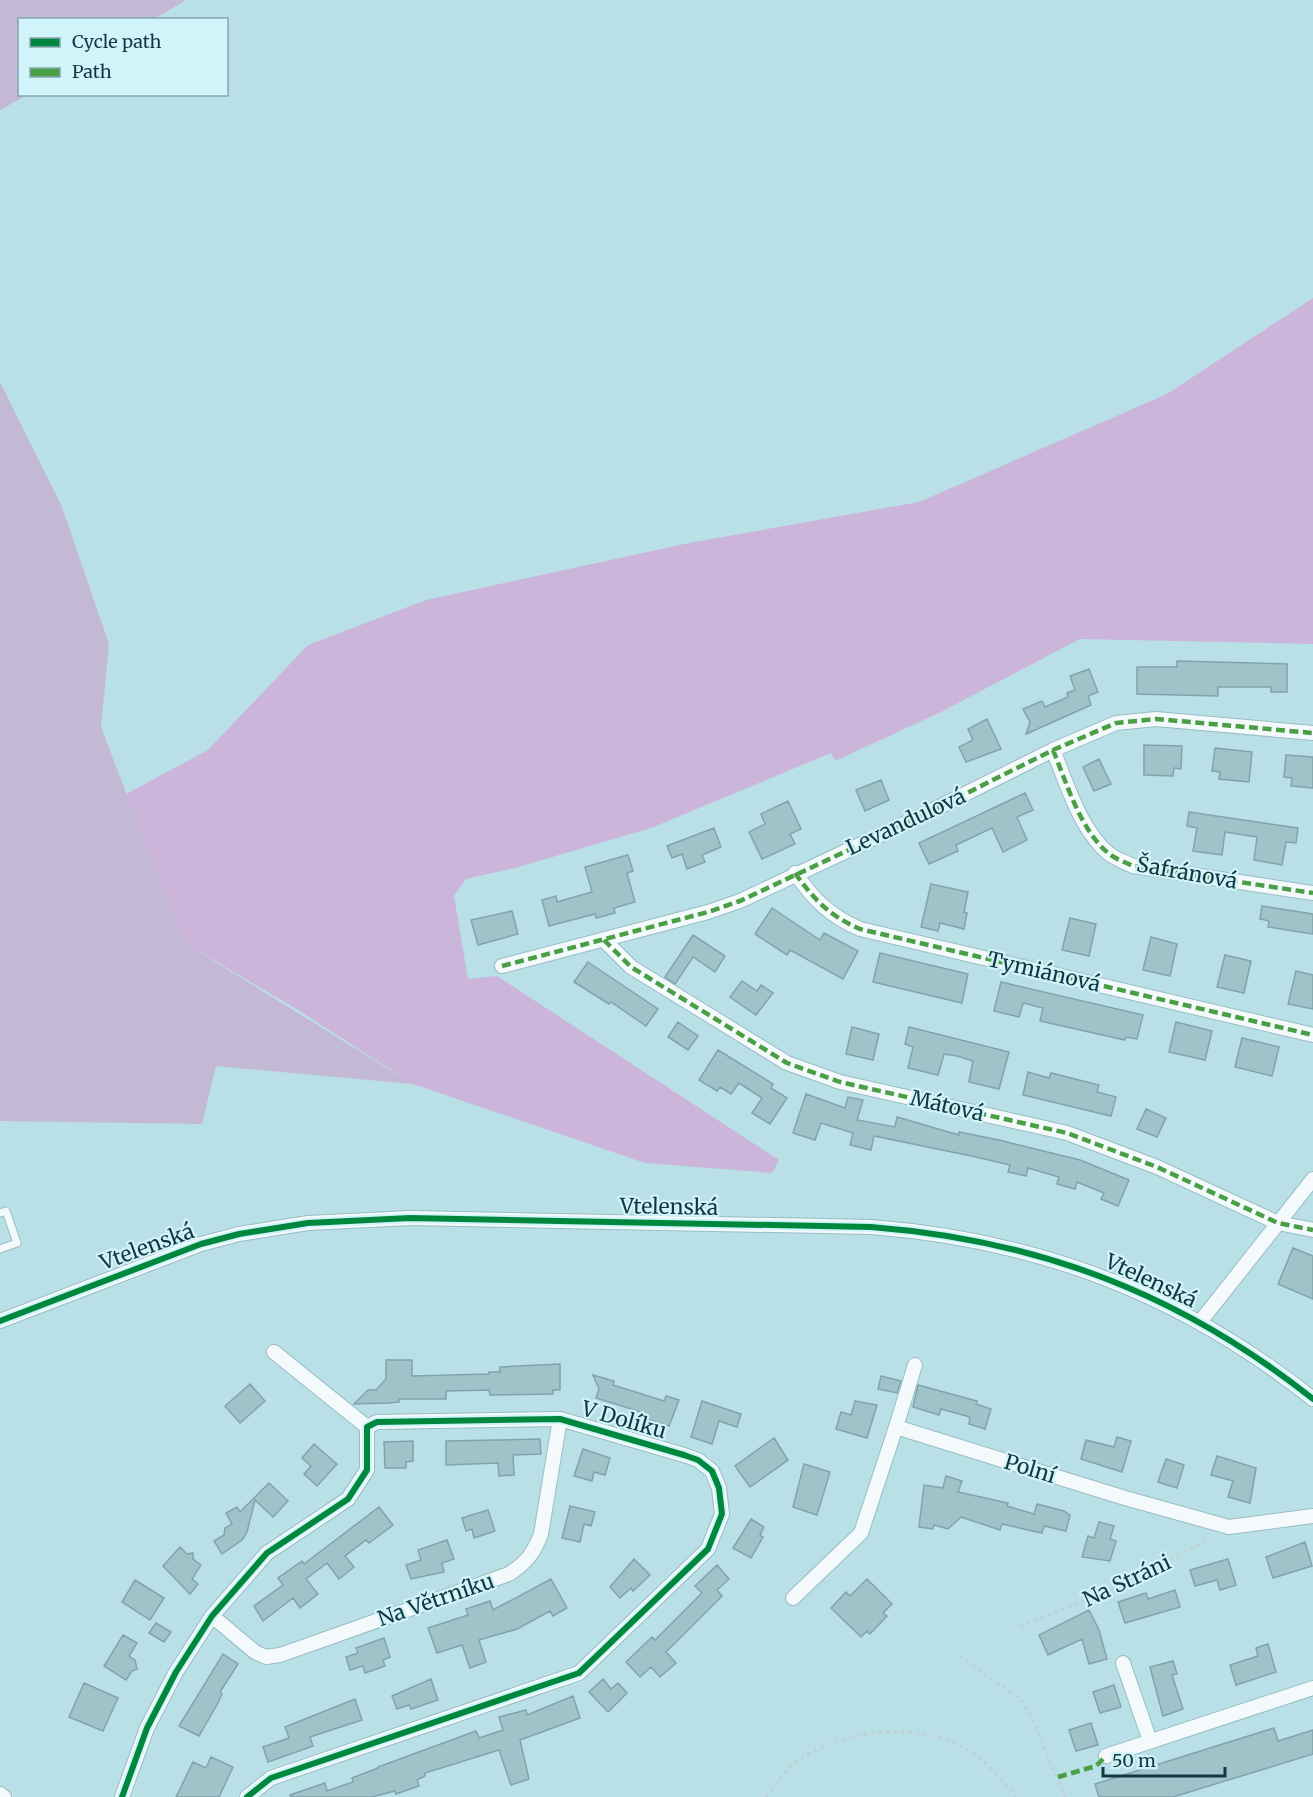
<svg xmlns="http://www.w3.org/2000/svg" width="1313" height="1797" font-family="Merriweather,serif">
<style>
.green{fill:#c4b9d5}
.forest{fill:#cbb5da}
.building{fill:#a0c3ca;stroke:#80a4ab;stroke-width:1.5}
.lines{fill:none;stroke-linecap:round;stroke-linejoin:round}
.service-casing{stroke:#99bdc4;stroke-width:9}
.minor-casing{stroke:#99bdc4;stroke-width:16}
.path{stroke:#c3d0d3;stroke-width:3;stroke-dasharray:3 4.5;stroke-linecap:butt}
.service{stroke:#f4fafb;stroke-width:7}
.minor{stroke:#f4fafb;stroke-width:14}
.quiet{stroke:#4a9f45;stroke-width:4.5;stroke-dasharray:9 4.5;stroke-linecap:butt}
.cycleway-casing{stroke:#d1f3fa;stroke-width:10}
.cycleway{stroke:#00873e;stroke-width:6}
.labels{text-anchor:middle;stroke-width:4.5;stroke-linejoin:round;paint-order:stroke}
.street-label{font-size:21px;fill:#10383f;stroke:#d1f3fa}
</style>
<rect width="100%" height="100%" fill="#b9dfe7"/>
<path class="green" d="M0 0H186L154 19 20 20V94L27 95 0 110Z
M0 382 62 507 109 644 101 727 183 942 413 1084 216 1066 202 1124 0 1121Z"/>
<path class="forest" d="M1313 298V644L1080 639 939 713 835 761 831 753 651 828 515 868 466 879 454 896 468 979 497 976 779 1160 772 1173 645 1163 413 1084 298 1010 183 942 126 794 208 750 308 645 426 600 689 543 919 502 1167 394Z"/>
<path class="building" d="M1177 661 1287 664V692H1271V687H1218V696L1137 694V667H1177Z
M1089 669 1098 692 1088 696 1091 705 1026 734 1030 722 1023 709 1042 701 1045 707 1068 697 1067 693 1075 690 1070 676Z
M987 719 1001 749 966 762 959 747 973 740 968 729Z
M1144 745 1182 746 1181 769 1174 768 1173 776 1144 775Z
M1215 748 1252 752 1249 782 1219 779 1220 772 1212 771Z
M1286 755 1313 757V788L1291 786 1292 778 1284 777Z
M1099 759 1111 784 1094 791 1083 767Z
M881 780 889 800 865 811 856 790Z
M1025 793 1033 810 1017 817 1027 840 1003 852 992 828 956 845 958 851 929 864 919 843Z
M788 801 801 829 790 834 795 844 762 859 749 832 765 824 761 814Z
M1189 812 1298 828 1296 843 1286 842 1282 865 1254 860 1257 837 1225 832 1222 855 1193 851 1197 828 1187 826Z
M714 828 721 847 702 855 705 862 687 869 682 854 672 858 667 846Z
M628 855 633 871 627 873 635 902 614 908 615 913 596 918 595 914 549 926 542 900 556 896 557 902 592 892 585 867Z
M931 884 968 892 964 912 967 913 964 929 940 923 938 931 921 927Z
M1262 906 1313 914V934L1268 927 1269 921 1260 919Z
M772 908 820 940 824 933 858 951 843 979 790 950 787 955 755 934Z
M512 911 518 934 478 945 471 920Z
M1070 918 1096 924 1089 956 1062 950Z
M693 935 725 956 715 972 693 957 675 984 665 977Z
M1151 937 1177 944 1170 976 1143 970Z
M880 953 968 974 962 1003 873 982Z
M1225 955 1251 961 1244 993 1217 987Z
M588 962 658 1009 646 1026 611 1002 609 1004 574 982Z
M1296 971 1313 975V1009L1288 1004Z
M742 981 757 991 761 985 773 993 756 1015 730 997Z
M1001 982 1143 1015 1137 1039 1126 1037 1125 1040 1040 1021 1043 1008 1023 1003 1019 1017 994 1011Z
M678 1022 698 1036 688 1050 668 1037Z
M1176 1022 1212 1031 1205 1060 1169 1052Z
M852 1027 879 1034 873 1060 846 1054Z
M909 1027 1009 1052 999 1089 969 1082 973 1061 957 1056 944 1054 938 1075 908 1068 913 1047 905 1044Z
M1242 1038 1279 1047 1272 1076 1235 1067Z
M718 1050 773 1084 771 1088 787 1098 770 1124 752 1113 762 1098 739 1083 731 1094 720 1087 717 1091 699 1080Z
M1028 1072 1049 1078 1051 1073 1099 1085 1097 1092 1116 1097 1111 1116 1023 1095Z
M806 1094 845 1108 848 1097 863 1100 857 1120 895 1127 897 1117 959 1135V1132L999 1140 1080 1160 1129 1180 1118 1206 1101 1199 1104 1193 1077 1182 1075 1189 1057 1184 1059 1177 1028 1168 1026 1176 1008 1172 1010 1165 976 1157 874 1136 871 1150 850 1145 853 1133 821 1123 815 1140 793 1133Z
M1146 1109 1166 1118 1157 1137 1137 1129Z
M1293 1248 1313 1256V1299L1278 1284Z
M386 1360H412V1376L489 1374V1372H500V1367L560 1364V1390H553V1394L490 1395 489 1390 446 1391V1399H399V1402L388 1403 354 1404 368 1390H376L386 1379Z
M593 1375 614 1381 613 1385 664 1401 666 1396 679 1400 669 1426 640 1417 641 1412 596 1398 599 1389Z
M881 1376 901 1381 897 1393 878 1389Z
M250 1384 265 1401 240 1423 225 1406Z
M918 1385 977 1401 976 1404 991 1409 985 1429 969 1424 970 1417 941 1409 939 1415 913 1407Z
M702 1401 741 1414 737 1427 719 1421 712 1444 691 1437Z
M855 1401 877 1405 867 1438 836 1429 841 1412 851 1415Z
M1117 1437 1131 1441 1122 1472 1081 1459 1086 1440 1114 1447Z
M774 1438 788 1460 750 1487 735 1466Z
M540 1439 541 1454 513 1455 514 1475 499 1476 498 1463 446 1465V1441Z
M413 1441V1461L406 1462V1468H385L384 1442Z
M314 1444 337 1464 317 1486 304 1474 311 1466 302 1458Z
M583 1449 610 1458 605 1475 594 1472 592 1481 574 1476Z
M1217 1456 1256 1468 1250 1503 1228 1497 1233 1481 1211 1475Z
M1166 1459 1184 1465 1177 1488 1158 1482Z
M804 1464 830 1472 817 1515 793 1507Z
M946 1476 962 1481 958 1492 1008 1503 1007 1506 1034 1514 1037 1504 1064 1511 1070 1515 1066 1531 1044 1526 1042 1533 1002 1524 1000 1530 961 1517 948 1529 934 1525 933 1529 919 1527 924 1485 943 1488Z
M269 1483 288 1501 273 1517 255 1500 247 1532 242 1540 222 1554 214 1541 224 1535 225 1528 232 1524 226 1513 237 1507 240 1512Z
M570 1506 595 1512 591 1526 584 1524 580 1542 562 1538Z
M379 1507 393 1525 369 1543 366 1540 345 1556 354 1567 339 1579 327 1563 306 1579 318 1594 300 1608 293 1598 263 1621 254 1606 283 1585 278 1578 302 1561 304 1564Z
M488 1510 495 1531 474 1538 472 1529 466 1531 462 1518Z
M751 1519 764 1527 760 1535 763 1537 751 1558 733 1548Z
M1099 1522 1114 1526 1110 1539 1116 1541 1110 1561 1082 1557 1088 1536 1094 1538Z
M447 1540 454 1559 442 1563 444 1572 411 1579 406 1565 421 1560 418 1550Z
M1305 1542 1312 1566 1273 1578 1266 1557Z
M180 1547 187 1554 193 1553V1559L201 1565 192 1579 198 1584 190 1594 163 1566Z
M634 1559 650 1575 633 1591 631 1588 620 1598 610 1587Z
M1228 1559 1236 1585 1220 1590 1217 1580 1195 1586 1190 1570Z
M717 1565 729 1579 717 1590 722 1596 666 1652 676 1663 660 1677 651 1667 640 1677 626 1662 652 1637 655 1640 702 1593 695 1586Z
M551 1579 567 1608 553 1616 550 1611 517 1629 479 1640 486 1662 470 1668 462 1645 437 1653 428 1628 468 1615 466 1609 490 1601 493 1610Z
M867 1579 892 1604 883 1613 887 1616 870 1634 867 1631 861 1637 831 1608 846 1592 850 1596Z
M135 1580 164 1598 150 1620 122 1602Z
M1175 1590 1180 1607 1125 1623 1118 1602 1146 1593 1148 1599Z
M1089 1610 1099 1630 1107 1659 1089 1664 1082 1639 1048 1655 1039 1635Z
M156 1623 171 1632 164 1642 149 1633Z
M123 1635 137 1643 129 1656 135 1660 137 1669 132 1671 126 1680 104 1666Z
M384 1638 390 1657 383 1660 385 1666 365 1673 363 1666 350 1670 346 1657 358 1653 356 1648Z
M1268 1644 1276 1672 1236 1685 1230 1665 1258 1656 1256 1648Z
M223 1654 238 1664 220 1692 222 1694 218 1703 199 1736 179 1726Z
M1173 1661 1177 1674 1172 1675 1183 1709 1163 1716 1150 1667Z
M431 1679 438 1700 411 1709 409 1705 397 1709 392 1696Z
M603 1679 611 1689 618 1683 627 1693 608 1712 589 1692Z
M84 1683 118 1698 103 1731 69 1717Z
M1114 1685 1121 1707 1100 1713 1093 1692Z
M573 1696 580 1718 520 1740 529 1779 511 1785 499 1750 425 1773V1776L417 1780 419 1786 396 1794 395 1791 372 1797H291L290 1795 325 1783 327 1791 353 1782 352 1778 378 1768V1767L476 1731 479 1738 503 1730 499 1717 526 1710 527 1715Z
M355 1699 362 1720 310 1737 313 1746 268 1762 263 1747 289 1738 285 1727Z
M1091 1723 1098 1745 1076 1751 1069 1730Z
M1274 1728 1278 1741 1313 1730V1754L1173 1797H1099L1095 1784Z
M211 1757 233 1767 219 1797H176L193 1762 206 1768Z"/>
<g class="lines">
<g class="service-casing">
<path id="service" d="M0 1213 6 1211 17 1243 0 1249"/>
</g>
<g class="minor-casing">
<path id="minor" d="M1053 750C1067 784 1080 829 1108 853 1115 859 1125 862 1133 866L1313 893
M795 873C814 900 830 916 860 929L1313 1035
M604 940 631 967 787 1063 840 1082 1067 1133 1157 1167 1278 1223 1313 1230
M502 966 708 912 740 901 921 816 1053 750 1116 723 1156 719 1313 733
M0 1321 201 1244 239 1234 308 1223 410 1218 871 1227C1039 1240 1181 1294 1313 1399
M1200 1322 1313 1179
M274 1352 367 1427
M915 1365 896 1427 1125 1498 1229 1527 1313 1516
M793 1598 861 1533 896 1427
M212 1616 255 1652 266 1657 280 1655 509 1574C526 1563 534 1553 541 1534L560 1419
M1123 1663 1150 1741
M1106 1756 1313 1688
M0 1794 4 1797
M122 1797 147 1728 176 1672 212 1616 267 1553 348 1499 367 1470V1427L377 1422 560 1419 684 1455 698 1460 712 1471 719 1488 722 1514 708 1549 579 1673 271 1778 247 1797"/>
</g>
<path class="path" d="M1020 1627 1111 1590 1211 1538
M960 1656 1022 1701 1034 1722 1065 1797
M766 1797C775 1786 785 1771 796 1762 840 1730 909 1722 958 1745 981 1755 1001 1778 1016 1797"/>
<use href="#service" class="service"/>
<use href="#minor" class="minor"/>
<path class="quiet" d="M1053 750C1067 784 1080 829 1108 853 1115 859 1125 862 1133 866L1313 893
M795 873C814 900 830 916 860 929L1313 1035
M604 940 631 967 787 1063 840 1082 1067 1133 1157 1167 1278 1223 1313 1230
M502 966 708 912 740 901 921 816 1053 750 1116 723 1156 719 1313 733
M1058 1777 1096 1766 1106 1756"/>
<g class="cycleway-casing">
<path id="cycleway" d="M0 1321 201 1244 239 1234 308 1223 410 1218 871 1227C1039 1240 1181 1294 1313 1399
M122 1797 147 1728 176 1672 212 1616 267 1553 348 1499 367 1470V1427L377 1422 560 1419 684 1455 698 1460 712 1471 719 1488 722 1514 708 1549 579 1673 271 1778 247 1797"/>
</g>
<use href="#cycleway" class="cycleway"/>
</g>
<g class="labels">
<g class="street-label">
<text transform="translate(906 822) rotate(-25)" y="7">Levandulová</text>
<text transform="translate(1187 873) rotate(10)" y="7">Šafránová</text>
<text transform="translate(1044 972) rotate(13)" y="7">Tymiánová</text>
<text transform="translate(947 1106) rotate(13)" y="7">Mátová</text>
<text transform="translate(669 1207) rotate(1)" y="7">Vtelenská</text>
<text transform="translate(147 1247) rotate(-20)" y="7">Vtelenská</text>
<text transform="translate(1151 1281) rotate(25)" y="7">Vtelenská</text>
<text transform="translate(624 1420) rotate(16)" y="7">V Dolíku</text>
<text transform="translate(1030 1469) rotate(17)" y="7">Polní</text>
<text transform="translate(1127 1581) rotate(-25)" y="7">Na Stráni</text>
<text transform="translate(436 1600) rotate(-19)" y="7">Na Větrníku</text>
</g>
</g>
<rect x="18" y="18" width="210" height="78" fill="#d1f3fa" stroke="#84a8af" stroke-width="1.5"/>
<rect x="30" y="38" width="30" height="9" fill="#00873e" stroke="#84a8af" stroke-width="1.5"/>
<text x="72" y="48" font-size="18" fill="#10383f">Cycle path</text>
<rect x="30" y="68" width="30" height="9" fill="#4a9f45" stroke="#84a8af" stroke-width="1.5"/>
<text x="72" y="78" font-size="18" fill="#10383f">Path</text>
<path d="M1103 1767v9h122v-9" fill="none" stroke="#10383f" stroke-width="3"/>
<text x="1112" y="1767" font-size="18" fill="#10383f" stroke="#d1f3fa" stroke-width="4.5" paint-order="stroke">50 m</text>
</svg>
